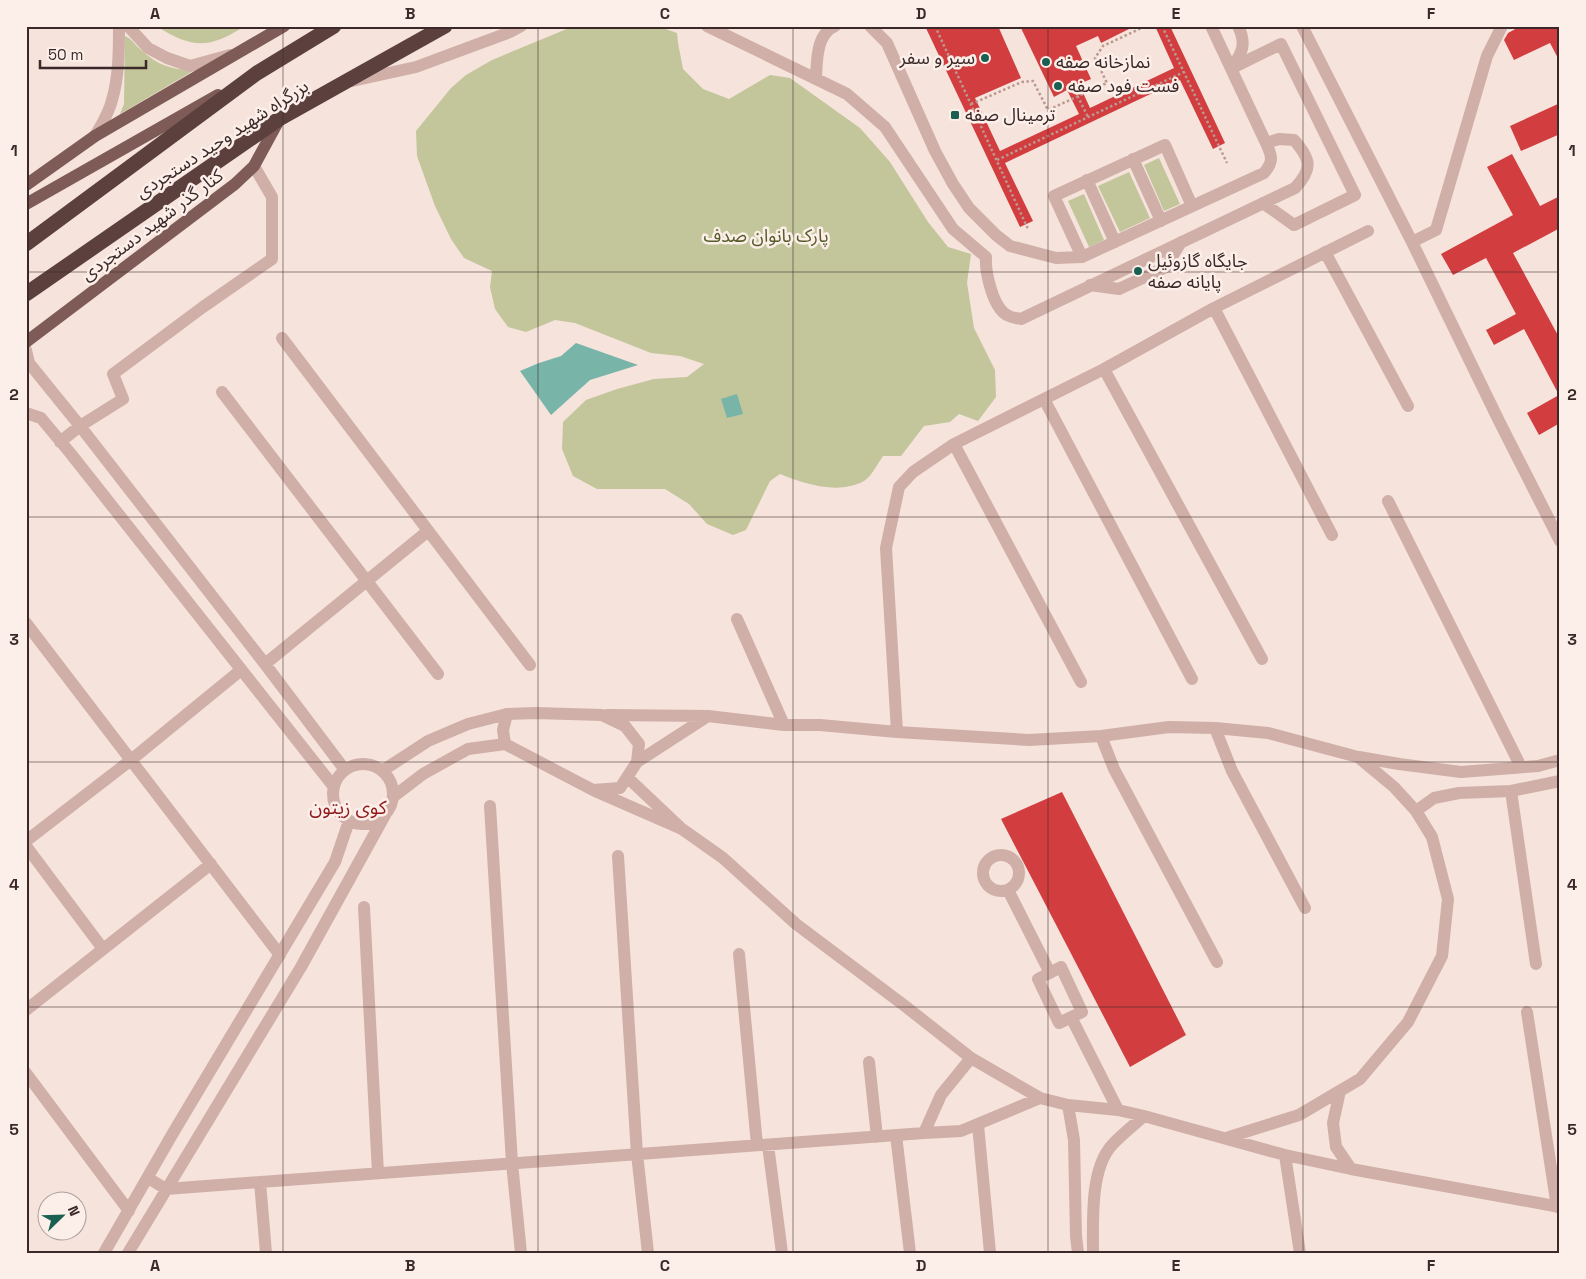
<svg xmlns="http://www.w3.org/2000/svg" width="1586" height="1279" font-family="'Space Grotesk','Noto Sans Arabic',sans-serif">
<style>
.green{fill:#c2c69a}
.water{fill:#78b5a8}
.building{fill:#d23d3f}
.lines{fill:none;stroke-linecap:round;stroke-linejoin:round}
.path{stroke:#bb9890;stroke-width:2.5;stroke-dasharray:2.5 2.5;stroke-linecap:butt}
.minor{stroke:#cfafa7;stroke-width:12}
.major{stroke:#7e5b57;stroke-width:12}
.highway{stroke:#5c403e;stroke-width:15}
.grid{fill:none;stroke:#3a2928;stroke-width:1;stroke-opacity:0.55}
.poi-dot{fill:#196053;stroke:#fcefe9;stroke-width:2}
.labels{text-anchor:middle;stroke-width:5;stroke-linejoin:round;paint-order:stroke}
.poi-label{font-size:18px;fill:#3a2928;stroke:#fcefe9;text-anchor:start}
.street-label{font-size:18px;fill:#3a2928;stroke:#fcefe9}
.park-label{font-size:18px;fill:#565b29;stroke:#fcefe9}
.neighbourhood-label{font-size:19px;fill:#92181a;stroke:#fcefe9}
.neatline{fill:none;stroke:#3a2928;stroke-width:2}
.grid-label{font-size:16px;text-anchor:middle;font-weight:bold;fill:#3a2928}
</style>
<rect width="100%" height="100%" fill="#f5e3dc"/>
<path class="green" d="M156 26H245C209 49 193 49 156 26Z
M574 26H657L677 33 678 43 683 69 703 89 729 99 770 75 790 78 860 128 890 162 928 222 948 247 971 254 967 283 974 328 995 370 996 397 978 421 959 414 950 422 924 426 901 456H883C878 463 871 477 864 481 838 495 805 484 780 474L770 481 746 530 733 535 707 524 689 504 665 489H597L573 476 562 449 563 422 586 400 617 389 654 379 687 377 704 364 680 356 651 353 575 323 555 320 526 332 508 327 495 309 490 287 492 271 464 258 451 239 435 206 417 156 416 131 451 88 466 75 492 60Z
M125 36C132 39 134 44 140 49 159 66 168 68 193 71L120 114 124 104Z
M1159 158 1180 204 1164 211 1144 165Z
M1129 172 1150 218 1120 232 1098 186Z
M1084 194 1104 240 1089 247 1068 201Z"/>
<path class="water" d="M576 343 638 365 590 380 551 415 520 371 539 363 561 356Z
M737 394 743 414 727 418 721 399Z"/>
<path class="building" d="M925 26H998L1021 78 975 98 1000 151 1079 114 1067 90 1054 97 1020 26H1135L1101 43 1098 36 1076 46 1091 79 1079 84 1090 108 1174 68 1155 26H1170L1225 143 1213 149 1180 80 1005 163 1033 221 1020 227Z
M1521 26H1560V62L1550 43 1514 60 1504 40 1508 33Z
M1560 103V134L1521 151 1510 126Z
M1512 154 1540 206 1560 196V228L1513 253 1560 339V423L1539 435 1527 413 1559 395 1524 329 1494 345 1486 330 1516 314 1486 258 1453 275 1441 254 1513 215 1487 167Z
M1062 792 1186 1035 1130 1067 1001 819Z"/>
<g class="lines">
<path class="path" d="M935 26 1028 229
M1162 26 1227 163
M1073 87 1088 117
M971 104 1022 82 1033 81 1048 110 1107 83 1095 58 1103 46 1146 26
M997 160 1184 72"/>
<path class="minor" d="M128 26 148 48 167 58 190 66 230 55
M707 26 847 94 885 127 953 229 986 257C985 272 993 310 1009 316 1013 318 1017 318 1021 319L1295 188C1313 169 1311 159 1294 140L1279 139 1266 143
M870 26 887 43 935 151 953 184 969 208 996 235 1010 246 1056 258 1082 257 1264 173C1274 161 1272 156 1266 143L1211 26
M1302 26 1412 242 1499 421 1560 541
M1232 68 1281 44 1355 195 1294 225 1263 203
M1232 68C1242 53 1247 44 1238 26
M816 78C817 61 816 34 835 26
M352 81 416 67 510 32 521 26
M95 136C102 124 109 113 112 100 119 77 119 50 119 26
M1133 159 1161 221
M1087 180 1115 242
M1412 242 1436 230 1487 56 1502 26
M1325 252 1408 406
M1082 257 1054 196 1165 145 1192 206
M1090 285 1119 289 1166 267 1181 242
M1214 308 1332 535
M282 338 530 665
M26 350 29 363 80 426 265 664 345 770
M1104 369 1262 659
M222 392 438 674
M1044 399 1192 679
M26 413 41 418 71 454 334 787
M60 442 80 426 123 399 113 374 203 307 272 259V197L254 166
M954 444 1081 682
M1388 501 1521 767
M737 619 784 725
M26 623 280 955
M265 664 428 531
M535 713 602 715 625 726 639 744 637 762 620 788 593 790 505 744 503 730 507 714Z
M607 715 708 716 637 762
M708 716 784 725H820L897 732 1029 740 1101 736 1169 727 1215 728 1268 733 1358 757 1394 787 1416 811 1432 837 1448 899 1442 956 1408 1022 1360 1079 1299 1115 1226 1138
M1215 728 1232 771 1305 908
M897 732 886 548 899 487 913 472 954 444 1104 369 1214 308 1368 231
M1101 736 1114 769 1217 962
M1359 757 1399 764 1461 772 1538 766 1560 760
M333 794a30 30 0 1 1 60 0a30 30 0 1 1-60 0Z
M382 771 428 741 468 724 507 714
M595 791 682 829 627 777
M1511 791 1536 964
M393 797 423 774 468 749 505 744
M490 806 512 1163 521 1253
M1416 811 1434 798 1459 793 1511 791 1560 781
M682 829 723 858 796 924 905 1006 971 1058 1040 1098 1068 1105 1118 1110 1144 1116 1285 1155 1351 1169 1560 1207
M26 841 131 760 241 670
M26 846 103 949
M983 873a18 18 0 1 1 36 0a18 18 0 1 1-36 0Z
M618 856 637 1154 648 1253
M1008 890 1050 973
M364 907 378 1173
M739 954 757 1145
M1061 967 1082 1012 1059 1023 1038 979Z
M26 1010 211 864
M1527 1012 1557 1207
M1071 1017 1118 1110
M971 1058 941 1095 924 1133 961 1131 1040 1098
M869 1062 877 1137
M26 1073 129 1211
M1340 1091 1333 1123 1336 1147 1351 1169
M1068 1105 1074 1140 1076 1236 1078 1253
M978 1125 990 1253
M896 1135 910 1253
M768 1145 782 1253
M1285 1155 1300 1253
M148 1178 166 1189 924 1133
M260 1182 266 1253
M104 1253 173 1133 335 862 349 821
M128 1253 301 967 385 815
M1093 1253C1093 1221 1090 1169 1112 1145 1122 1134 1134 1125 1144 1116"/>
<path class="major" d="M26 185 95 136 284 26
M26 204 218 95
M26 342 235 184 254 166 279 120"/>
<path class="highway" d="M26 244 257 73 334 26
M26 294 279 119 445 26"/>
</g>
<path class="grid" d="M283 26V1253M538 26V1253M793 26V1253M1048 26V1253M1303 26V1253M26 272H1560M26 517H1560M26 762H1560M26 1007H1560"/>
<g class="poi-dot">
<circle cx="985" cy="58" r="5"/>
<circle cx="1046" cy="62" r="5"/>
<circle cx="1058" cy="86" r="5"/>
<rect x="950" y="110" width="10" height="10" rx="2.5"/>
<circle cx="1138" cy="271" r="5"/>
</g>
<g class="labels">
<g class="poi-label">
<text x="975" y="64" text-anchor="end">سیر و سفر</text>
<text x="1056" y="68">نمازخانه صفه</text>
<text x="1068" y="92">فست فود صفه</text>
<text x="965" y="121">ترمینال صفه</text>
<text x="1148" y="267">جایگاه گازوئیل<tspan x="1148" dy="21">پایانه صفه</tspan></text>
</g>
<g class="street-label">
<text transform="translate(222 139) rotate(-33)" y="6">بزرگراه شهید وحید دستجردی</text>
<text transform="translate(152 225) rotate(-37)" y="6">کنار گذر شهید دستجردی</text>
</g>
<g class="park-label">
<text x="766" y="242">پارک بانوان صدف</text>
</g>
<g class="neighbourhood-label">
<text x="348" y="814">کوی زیتون</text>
</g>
</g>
<rect width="1586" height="1279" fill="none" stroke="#fcefe9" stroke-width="55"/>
<g transform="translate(62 1216) rotate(67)"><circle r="24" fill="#fcefe9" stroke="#aea09c"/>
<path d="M0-4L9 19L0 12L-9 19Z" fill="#196053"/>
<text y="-8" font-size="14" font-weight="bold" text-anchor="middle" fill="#3a2928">N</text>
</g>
<path d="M40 60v8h106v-8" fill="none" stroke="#3a2928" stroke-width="2.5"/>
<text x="48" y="60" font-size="15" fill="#3a2928" stroke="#fcefe9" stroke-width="4" paint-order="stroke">50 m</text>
<rect x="28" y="28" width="1530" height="1224" class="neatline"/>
<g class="grid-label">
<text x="155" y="19">A</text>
<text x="410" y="19">B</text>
<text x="665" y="19">C</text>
<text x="921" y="19">D</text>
<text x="1176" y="19">E</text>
<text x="1431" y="19">F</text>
<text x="14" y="156">1</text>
<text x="1572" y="156">1</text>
<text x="14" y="400">2</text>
<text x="1572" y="400">2</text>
<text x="14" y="645">3</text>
<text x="1572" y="645">3</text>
<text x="14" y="890">4</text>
<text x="1572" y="890">4</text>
<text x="14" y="1135">5</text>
<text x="1572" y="1135">5</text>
<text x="155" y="1271">A</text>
<text x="410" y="1271">B</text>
<text x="665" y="1271">C</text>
<text x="921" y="1271">D</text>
<text x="1176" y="1271">E</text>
<text x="1431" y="1271">F</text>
</g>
</svg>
